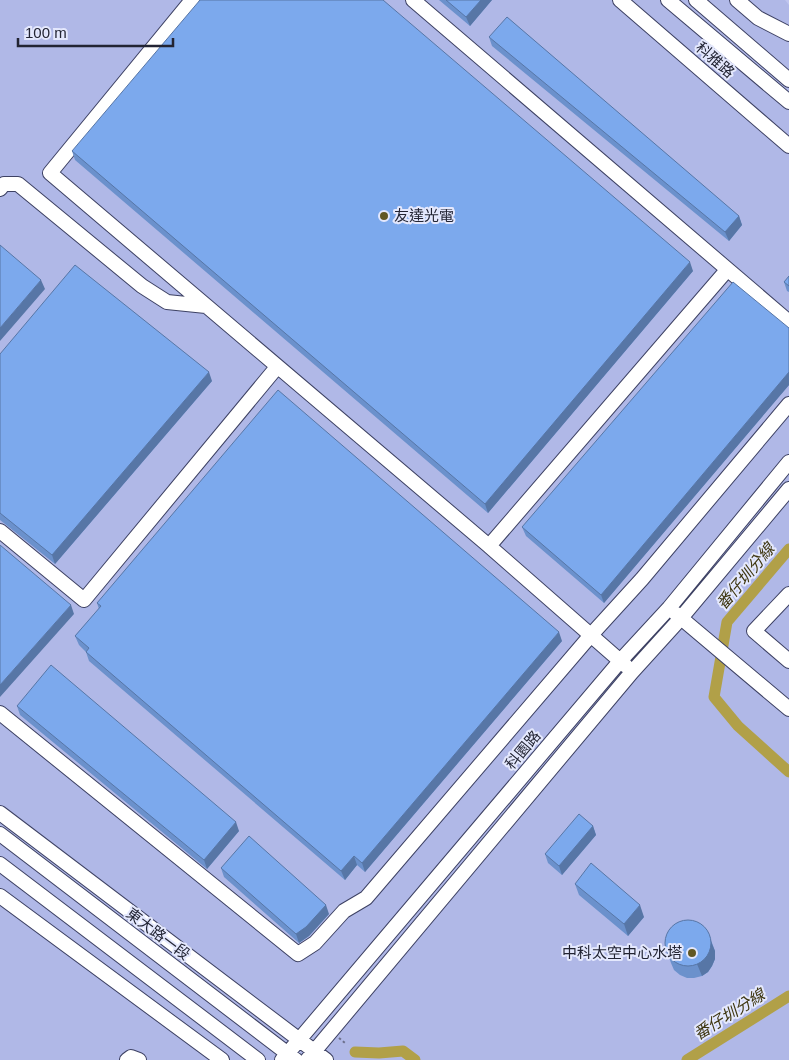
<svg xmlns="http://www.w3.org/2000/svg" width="789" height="1060" font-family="Arial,'Noto Sans TC',sans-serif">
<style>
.built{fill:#b0b8e7}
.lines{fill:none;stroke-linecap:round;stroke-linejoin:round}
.canal{stroke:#b1a048;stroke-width:11}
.minor-casing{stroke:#3d4163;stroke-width:16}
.path{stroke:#6c708c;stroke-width:2;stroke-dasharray:2.5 2.5;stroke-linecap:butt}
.minor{stroke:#fff;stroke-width:14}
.wall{fill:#6b91cc}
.shaded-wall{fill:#5776a6}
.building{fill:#7ca9ed;stroke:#5776a6}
.poi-dot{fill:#615724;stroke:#e4e8fd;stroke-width:2}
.labels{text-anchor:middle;stroke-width:4;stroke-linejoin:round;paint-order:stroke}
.street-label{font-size:15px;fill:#222433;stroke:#e4e8fd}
.poi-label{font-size:15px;fill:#222433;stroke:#e4e8fd;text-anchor:start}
.water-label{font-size:16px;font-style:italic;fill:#3e3610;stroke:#e4e8fd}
</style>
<rect width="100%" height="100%" fill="#bfc5ef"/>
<path class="built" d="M0 0H785L789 5V1060H0Z"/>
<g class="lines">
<path class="canal" d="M789 549 727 622 714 697 738 726 789 772
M355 1052 379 1053 403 1051 415 1060
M687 1060 789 996"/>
<g class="minor-casing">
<path id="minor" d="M192 0 50 173 489 546
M413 0 789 322
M620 0 789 146
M668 0 789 102
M696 0 789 80
M737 0 758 18 789 34
M0 189 4 184H18L142 286 167 302 206 306
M0 531 84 600 277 367
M789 594 754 631 789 661
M675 613 789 709
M626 666 489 546 727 270
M0 713 298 954 315 943 344 911 366 898 591 635 642 579 789 404
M0 813 326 1060
M0 834 296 1060
M0 864 258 1060
M0 896 222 1060
M127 1060 131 1057 139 1060
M282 1060 621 660 669 608 789 462
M307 1060 632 672 681 618 789 489"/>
</g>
<path class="path" d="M339 1038 345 1043"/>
<use href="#minor" class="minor"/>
</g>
<path class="wall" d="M439 0H492L470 26Z
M489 37 739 216 742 225 729 241 492 46Z
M72 151 693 271 488 513 75 160Z
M789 276V292L787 291 784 282Z
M789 328V385L604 603 526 536 522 527Z
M0 354 212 381 55 564 0 520Z
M97 603 562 641 365 872 357 865 345 880 89 661 86 652 79 645 75 636 99 609Z
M17 706 239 831 207 869 20 715Z
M593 826 596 835 562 875 548 863 545 854Z
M221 868 329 914 309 936 299 943 224 877Z
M575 884 644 917 628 936 579 895Z
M708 932 715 951V959L712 966 708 972 702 976 694 978H687L680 975 674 970 671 963 667 951Z"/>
<path class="shaded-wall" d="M481 0H492L470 26 466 17Z
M739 216 742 225 729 241 725 232Z
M690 262 693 271 488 513 485 504Z
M41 280 45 289 0 341V328Z
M209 372 212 381 55 564 52 555Z
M789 372V385L604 603 601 595Z
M71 605 74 614 0 697V685Z
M559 632 562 641 365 872 362 863Z
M236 822 239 831 207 869 204 860Z
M593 826 596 835 562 875 559 866Z
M354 856 357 865 345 880 341 871Z
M326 905 329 914 309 936 299 943 296 934Z
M640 905 644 917 628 936 624 924Z
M710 939 715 951V959L712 966 708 972 702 976 697 964Z"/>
<path class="building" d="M200 0H383L690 262 485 504 72 151Z
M446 0H481L466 17Z
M507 17 739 216 725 232 489 37Z
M0 245 41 280 0 328Z
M75 265 209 372 52 555 0 513V354Z
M789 276V286L784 282Z
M733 282 789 328V372L601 595 522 527Z
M278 390 559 632 362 863 354 856 341 871 86 652 89 648 75 636 101 606 97 603Z
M0 545 71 605 0 685Z
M51 665 236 822 204 860 17 706Z
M579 814 593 826 559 866 545 854Z
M249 836 326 905 306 927 296 934 221 868Z
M591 863 640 905 624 924 575 884Z
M665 943a23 23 0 1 1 46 0a23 23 0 1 1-46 0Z"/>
<g class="poi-dot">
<circle cx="384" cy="216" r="5"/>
<circle cx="692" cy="953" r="5"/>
</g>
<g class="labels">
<g class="street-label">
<text transform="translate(715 60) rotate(41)" y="5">科雅路</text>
<text transform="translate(523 750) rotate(-50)" y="5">科園路</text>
<text transform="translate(158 934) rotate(37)" y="5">東大路一段</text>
</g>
<g class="poi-label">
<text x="394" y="221">友達光電</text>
<text x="682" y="958" text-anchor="end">中科太空中心水塔</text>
</g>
<g class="water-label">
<text transform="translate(745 576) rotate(-50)" y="6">番仔圳分線</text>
<text transform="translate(729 1014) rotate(-32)" y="6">番仔圳分線</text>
</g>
</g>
<path d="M18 38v8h155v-8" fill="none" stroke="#222433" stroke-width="2.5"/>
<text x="25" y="38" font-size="15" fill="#222433" stroke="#e4e8fd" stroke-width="4" paint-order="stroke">100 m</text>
</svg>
